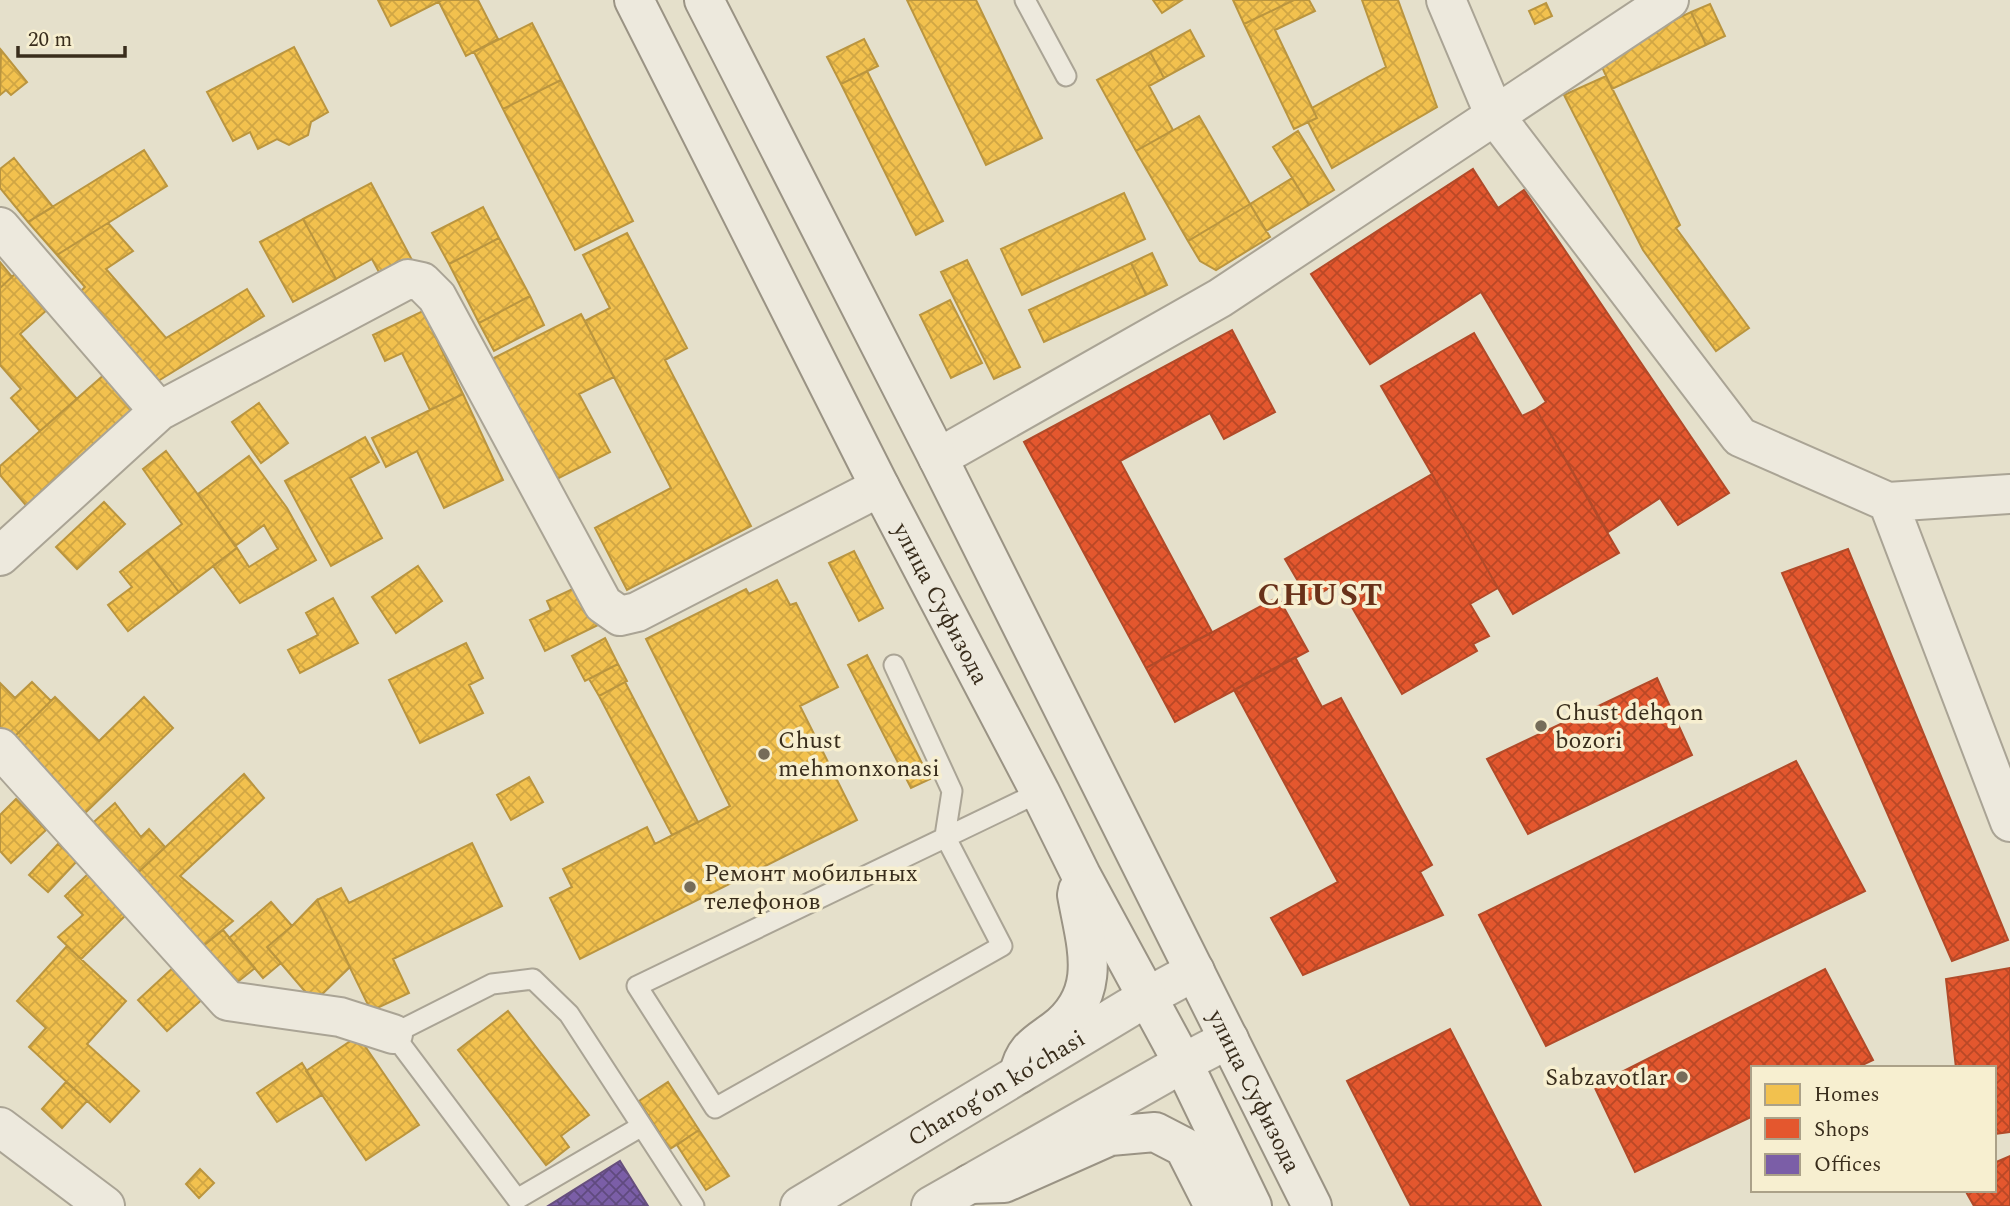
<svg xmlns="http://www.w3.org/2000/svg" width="2010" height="1206" font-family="Spectral,serif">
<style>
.homes{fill:url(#homes-cross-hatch);stroke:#ba953f;stroke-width:2}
.shops{fill:url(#shops-cross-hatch);stroke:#b14a29;stroke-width:2}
.offices{fill:url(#offices-cross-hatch);stroke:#674f7d;stroke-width:2}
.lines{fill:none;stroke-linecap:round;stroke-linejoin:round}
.service-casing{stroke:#aaa495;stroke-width:23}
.minor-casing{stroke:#aaa495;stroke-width:42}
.tertiary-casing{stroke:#aaa495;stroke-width:42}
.secondary-casing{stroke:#9a9384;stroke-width:42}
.service{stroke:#ede9dd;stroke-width:19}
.minor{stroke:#ede9dd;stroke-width:38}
.tertiary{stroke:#ede9dd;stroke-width:38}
.secondary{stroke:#ede9dd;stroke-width:38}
.poi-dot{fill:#756c59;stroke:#f7efd0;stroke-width:2.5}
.labels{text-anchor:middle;stroke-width:7;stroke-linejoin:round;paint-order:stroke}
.street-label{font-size:24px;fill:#392d1c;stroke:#f7efd0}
.poi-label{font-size:24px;fill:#392d1c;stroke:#f7efd0;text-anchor:start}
.district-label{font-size:32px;font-weight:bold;letter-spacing:2px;fill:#683119;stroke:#f7efd0}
</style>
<defs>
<pattern id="homes-cross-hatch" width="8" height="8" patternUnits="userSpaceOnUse" patternTransform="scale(1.75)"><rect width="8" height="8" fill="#f2c14e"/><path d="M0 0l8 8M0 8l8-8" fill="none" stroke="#d0a644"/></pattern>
<pattern id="shops-cross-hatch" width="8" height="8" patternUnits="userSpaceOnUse" patternTransform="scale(1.75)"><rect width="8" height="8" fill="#e4572e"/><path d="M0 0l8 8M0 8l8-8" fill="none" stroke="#ba4826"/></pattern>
<pattern id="offices-cross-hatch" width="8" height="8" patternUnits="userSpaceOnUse" patternTransform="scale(1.75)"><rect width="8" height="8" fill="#7b5ea7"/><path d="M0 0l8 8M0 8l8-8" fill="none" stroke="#604a7f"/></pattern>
</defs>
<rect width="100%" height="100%" fill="#e5e0cb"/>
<path class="homes" d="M378 0H442L391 26Z
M442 0H478L498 39 466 56 439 2Z
M907 0H976L1042 138 986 165Z
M1153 0H1182L1162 13Z
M1233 0H1294L1244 24Z
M1294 0H1309L1315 11 1275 30 1317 118 1294 129 1244 24Z
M1362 0H1398L1437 107 1332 168 1308 122 1317 118 1312 108 1386 67Z
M1546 3 1552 16 1535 24 1529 11Z
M1710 4 1725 36 1706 45 1691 12Z
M1691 12 1706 45 1612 89 1597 56Z
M532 23 561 80 503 109 474 52Z
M1190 30 1204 56 1164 78 1150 52Z
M864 39 878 66 841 84 827 57Z
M294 47 328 112 311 122 308 135 289 145 277 139 258 149 250 132 233 141 207 92Z
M1 50 27 82 11 95 6 90 0 95Z
M1150 52 1164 78 1149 86 1173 130 1136 151 1097 80Z
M867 71 943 221 916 235 841 84Z
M1606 76 1680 225 1676 228 1749 328 1716 351 1643 250 1564 95Z
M561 80 633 221 575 250 503 109Z
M1199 116 1250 204 1188 241 1136 151Z
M1298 131 1334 190 1309 205 1273 147Z
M144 150 167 186 108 223 57 255 28 222Z
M14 158 53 207 28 222 0 188V169Z
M1292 178 1309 205 1266 231 1250 204Z
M371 183 412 260 381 276 372 259 336 279 303 219Z
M1124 193 1145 239 1022 295 1001 249Z
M1250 204 1270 237 1216 270 1200 261 1188 241Z
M483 207 499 238 449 264 432 233Z
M303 219 336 279 293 302 260 242Z
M108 223 133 251 106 269 166 338 247 289 264 316 158 381 81 291 85 287 57 255Z
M627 233 687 348 665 360 751 526 627 590 595 528 671 488 585 321 610 308 583 255Z
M499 238 530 296 479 323 449 264Z
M1152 253 1167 285 1146 295 1131 263Z
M967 260 1020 367 994 379 941 272Z
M0 262 12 277 0 288Z
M1131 263 1146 295 1044 342 1029 310Z
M16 273 48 309 20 334 77 399 40 431 11 398 21 389 0 365V288Z
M530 296 544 325 494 351 479 323Z
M950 300 982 363 951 378 920 315Z
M423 311 463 394 430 410 402 353 385 361 373 335Z
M581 314 614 377 579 394 610 452 555 480 492 359Z
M105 374 140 414 30 510 0 475V466Z
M463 394 503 480 444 508 417 451 386 467 372 438Z
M259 403 288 443 261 463 232 422Z
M365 437 379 462 350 478 382 538 331 566 285 481Z
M166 451 237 548 179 592 147 551 182 524 143 469Z
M249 456 287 508 316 560 240 603 213 566 237 548 249 567 278 549 264 525 235 546 198 494Z
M104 502 125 524 77 569 56 547Z
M147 551 179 592 128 631 108 605 132 587 120 572Z
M854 551 883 608 859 621 829 563Z
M418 566 442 601 396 633 372 597Z
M777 580 790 605 796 603 838 687 800 706 857 820 580 959 550 898 572 887 563 869 647 827 655 844 730 806 646 639 746 589 749 594Z
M579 586 598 625 545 651 530 620 551 610 547 601Z
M333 598 358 643 300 673 288 650 318 635 306 613Z
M605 638 618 664 585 681 572 656Z
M466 643 483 678 469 685 483 713 420 743 389 680Z
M867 655 930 779 911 788 848 665Z
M618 664 627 681 599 696 589 679Z
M32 682 51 701 12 739 0 727V683L15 698Z
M625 682 698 822 672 835 599 696Z
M55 697 99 741 144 697 173 728 84 814 12 739Z
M244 774 264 798 180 876 233 921 197 951 129 881Z
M529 777 543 802 511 820 497 795Z
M16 799 46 830 11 863 0 851V815Z
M115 803 141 837 149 829 165 847 129 881 87 828Z
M472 843 502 906 393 959 409 993 371 1011 317 900 341 888 349 903Z
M58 844 77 861 48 892 29 875Z
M88 874 127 914 81 959 58 937 83 915 65 896Z
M317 900 350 967 314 1002 267 947 292 926Z
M271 902 292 926 267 947 281 963 263 978 229 938Z
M223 930 255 968 235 984 197 951Z
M67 946 126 1001 87 1044 139 1091 110 1122 29 1047 46 1028 17 1001Z
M176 965 206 996 167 1031 138 1000Z
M508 1011 589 1115 561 1136 569 1147 546 1165 458 1050Z
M358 1036 419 1125 366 1160 306 1071Z
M302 1063 322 1095 277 1122 257 1093Z
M66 1082 87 1101 62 1128 42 1109Z
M668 1082 699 1130 670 1149 639 1101Z
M699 1130 729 1176 706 1190 677 1145Z
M200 1169 214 1183 199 1198 186 1184Z"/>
<path class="shops" d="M1473 169 1498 208 1524 190 1729 493 1678 525 1660 498 1608 532 1536 409 1546 402 1481 292 1370 364 1311 274Z
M1232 330 1275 412 1224 439 1210 413 1120 461 1212 632 1146 668 1024 442Z
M1474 333 1522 416 1536 409 1619 553 1513 614 1381 386Z
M1432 474 1498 588 1470 604 1489 636 1473 644 1477 651 1402 694 1338 583 1309 600 1285 559Z
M1848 549 2008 940 1952 961 1782 573Z
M1278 597 1308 651 1175 722 1146 668Z
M1295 657 1322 707 1341 698 1432 865 1420 872 1443 915 1303 975 1271 918 1338 882 1234 690Z
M1657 678 1692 755 1528 834 1487 759Z
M1796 761 1865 891 1546 1046 1479 915Z
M2010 968V1132L1994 1134V1068H1956L1946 979Z
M1825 969 1873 1060 1856 1068H1753V1116L1635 1172 1594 1086Z
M1450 1029 1541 1206H1411L1347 1081Z
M2010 1156V1206H1974L1965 1190H1994V1163Z"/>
<path class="offices" d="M620 1161 648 1206H548Z"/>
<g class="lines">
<g class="service-casing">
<path id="service" d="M1025 0 1066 76
M894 665 952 791 945 836 1002 946 715 1108 637 986 1040 792
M642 1126 517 1199 393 1034 492 984 533 979 569 1014 694 1206"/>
</g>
<g class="minor-casing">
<path id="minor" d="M1446 0 1495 116 1740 437 1888 502 2010 494
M0 227 159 411
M938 458 1220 298 1669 0
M1888 502 2010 822
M0 556 159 411 408 279 422 282 437 297 603 604 620 616 637 612 880 487
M0 748 228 1001 340 1017 393 1034
M0 1127 105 1206"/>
</g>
<g class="tertiary-casing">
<g id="tertiary">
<path id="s1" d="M800 1206 1147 997 1195 971"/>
<path d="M931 1206 1183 1063 1229 1039"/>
</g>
</g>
<g class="secondary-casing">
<g id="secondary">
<path id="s2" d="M634 0 880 487 1040 792 1081 875 1183 1063 1252 1206"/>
<path id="s3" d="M704 0 938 458 1312 1206"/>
<path d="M1019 1074C1024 1049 1036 1044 1055 1030 1104 993 1086 945 1077 895L1078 890"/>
<path d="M970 1184 1004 1183 1110 1136 1155 1132 1184 1147 1214 1206"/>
</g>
</g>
<use href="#service" class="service"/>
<use href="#minor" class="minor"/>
<use href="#tertiary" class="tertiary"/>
<use href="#secondary" class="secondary"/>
</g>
<g class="poi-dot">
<circle cx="1541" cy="726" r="7"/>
<circle cx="764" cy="754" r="7"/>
<circle cx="690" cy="887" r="7"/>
<circle cx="1682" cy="1077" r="7"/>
</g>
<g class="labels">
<g class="street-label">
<text dy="8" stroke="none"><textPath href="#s2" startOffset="677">улица Суфизода</textPath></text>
<text dy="8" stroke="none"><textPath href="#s1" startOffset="229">Charog‘on ko‘chasi</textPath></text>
<text dy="8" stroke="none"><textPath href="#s3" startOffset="1222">улица Суфизода</textPath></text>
</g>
<g class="poi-label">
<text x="1555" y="720">Chust dehqon<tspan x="1555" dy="28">bozori</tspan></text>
<text x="778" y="748">Chust<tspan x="778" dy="28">mehmonxonasi</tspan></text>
<text x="704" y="881">Ремонт мобильных<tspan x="704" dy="28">телефонов</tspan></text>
<text x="1668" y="1085" text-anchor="end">Sabzavotlar</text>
</g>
<g class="district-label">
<text x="1321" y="605">CHUST</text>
</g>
</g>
<rect x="1751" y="1066" width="245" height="126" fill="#f7efd0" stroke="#aba188" stroke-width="2"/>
<rect x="1765" y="1084" width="35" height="21" fill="#f2c14e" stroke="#aba188" stroke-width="2"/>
<text x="1814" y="1101" font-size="21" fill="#392d1c">Homes</text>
<rect x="1765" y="1118" width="35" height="21" fill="#e4572e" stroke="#aba188" stroke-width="2"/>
<text x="1814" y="1136" font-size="21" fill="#392d1c">Shops</text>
<rect x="1765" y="1154" width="35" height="21" fill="#7b5ea7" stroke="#aba188" stroke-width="2"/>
<text x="1814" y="1171" font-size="21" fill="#392d1c">Offices</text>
<path d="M18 46v10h107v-10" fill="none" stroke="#392d1c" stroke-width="3.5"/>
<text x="28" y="46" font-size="21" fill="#392d1c" stroke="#f7efd0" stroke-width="5" paint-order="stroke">20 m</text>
</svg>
